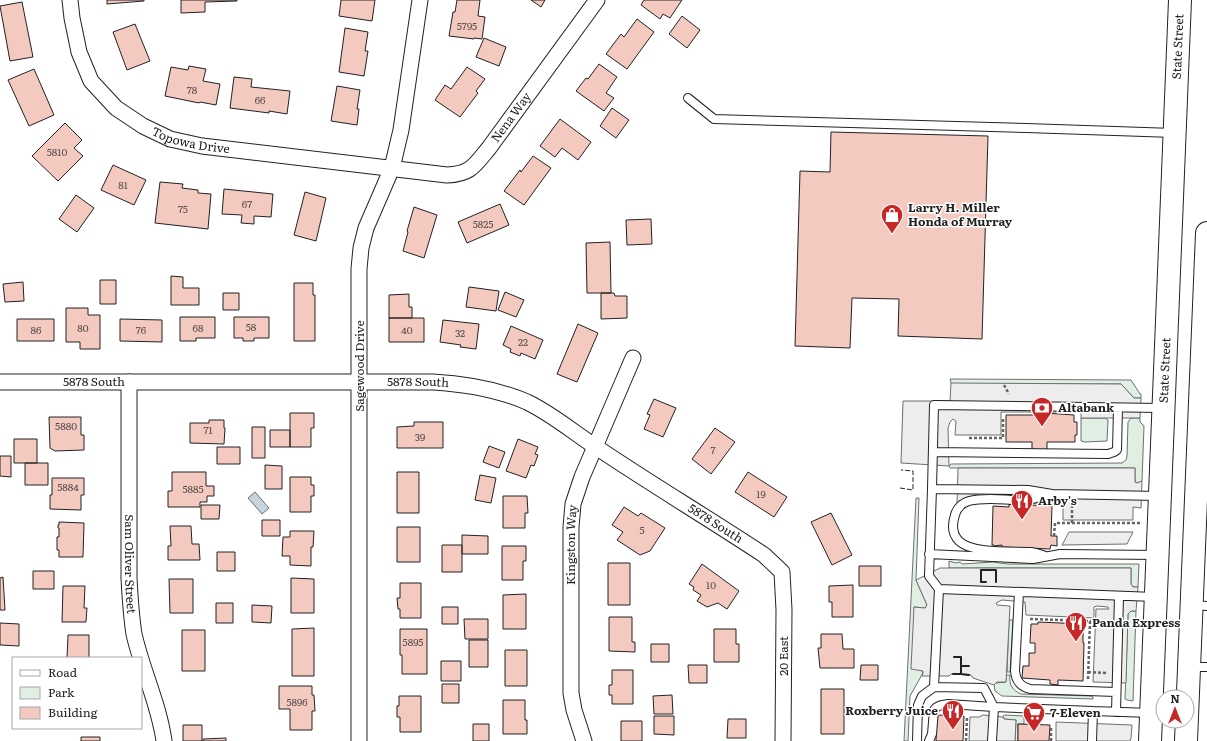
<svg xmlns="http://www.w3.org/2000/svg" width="1207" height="741" font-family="Literata,serif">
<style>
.green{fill:#e0efe3;stroke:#6f6f6f}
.parking{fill:#ededed;stroke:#6f6f6f}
.water{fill:#c7d3dd;stroke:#6f6f6f}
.building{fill:#f3c9c0;stroke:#222}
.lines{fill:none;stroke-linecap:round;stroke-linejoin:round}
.lane-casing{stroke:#222;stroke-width:10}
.street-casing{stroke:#222;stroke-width:17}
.primary-casing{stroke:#222;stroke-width:24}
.path{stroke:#646464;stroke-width:2.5;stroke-dasharray:3 2;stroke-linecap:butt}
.lane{stroke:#fff;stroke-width:8}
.street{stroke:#fff;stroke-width:15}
.primary{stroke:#fff;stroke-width:22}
.fence{stroke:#222;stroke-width:1;stroke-dasharray:5 2;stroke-linecap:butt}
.wall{stroke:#222;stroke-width:2}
.labels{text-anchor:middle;stroke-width:3;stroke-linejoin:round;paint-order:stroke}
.number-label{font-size:10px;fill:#564c4a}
.street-label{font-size:12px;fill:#222;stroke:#fff}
.poi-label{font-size:12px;font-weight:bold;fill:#222;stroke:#fff;text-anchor:start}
</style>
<rect width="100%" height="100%" fill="#fff"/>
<path class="green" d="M950 379 1131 380 1140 394H1141V398H1134L1121 384H952L951 383Z
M1081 418H1105L1108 420 1107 441 1085 442 1081 441Z
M1131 418H1140V422L1144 426 1142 481 1137 483 1135 482V468H950L949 466 951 464 1122 463 1126 460 1127 456 1128 422Z
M916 498H919L916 580 927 605 925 608 914 607 921 670 923 673 910 696 908 741H904Z
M949 561 956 563 960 562 962 564 993 562 1008 564H1139L1138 587H1133L1131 584V568H949Z
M1131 611H1136L1133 701 1127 700 1125 699 1128 614Z
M1009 620H1013L1010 672H1007Z
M1006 675H1010C1009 685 1012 690 1021 694L1091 696 1093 697V699L1002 696 995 691 994 685 996 683 1006 682Z
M1005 715 1024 716V724H1018V741H1015L1016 720 1004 719 1003 716Z"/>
<path class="parking" d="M951 383 1121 384 1134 398H1141L1140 418H1081V412H1001V435H955L956 421 953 419 950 422 948 428 949 466 901 463 903 401H950Z
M958 468H1135V482L1137 483 1142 481 1141 508 1133 507V520H1063V504L1028 503V496L988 495 957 505Z
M1069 532H1133L1127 544 1062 545Z
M940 568H1131V584L1133 587H1138L1136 611H1131L1128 614 1126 683 1093 682 1096 609H1109L1108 607 1097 606 1094 607V618L1026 615 1025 602 1002 600 996 603 997 605 1010 606 1006 682H997L994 685 973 678 971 675 951 674 949 676H922L923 673V671L911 669 914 607 925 608 927 605 916 580Z
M983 715 1003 717 1004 719 1016 720 1015 741H969L970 717H979Z
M1056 722 1132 725 1131 738 1130 741H1056Z"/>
<path class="water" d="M255 492 269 508 262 514 248 498Z"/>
<path class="building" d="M107 0H144V1L107 4Z
M181 0H237V1L205 2V12L181 13Z
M341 0H375L372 21 339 16Z
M457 0H480L478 16 485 17 482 39 474 38V39L449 36 453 12H455Z
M531 0H545L541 7Z
M644 0H682L670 18 663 14 660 19 641 5Z
M22 2 33 57 10 61 0 6Z
M682 16 700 30 687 48 669 34Z
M637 19 654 32 627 69 606 54 621 34 624 37Z
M135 24 150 61 127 70 113 32Z
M345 28 368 32 365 51H368L364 76 339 72Z
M484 38 506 47 499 66 476 57Z
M599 64 617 77 606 93 614 98 604 111 576 91 586 78 588 79Z
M189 66 206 69 203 81 220 84 216 105 200 102 199 103 165 96 171 67 188 70Z
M467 67 485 79 476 91 478 93 460 117 435 100 445 85 451 89Z
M34 69 54 115 29 126 8 80Z
M234 77 252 79 251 87 290 91 287 114 269 111V113L230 108Z
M337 86 360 90 357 109H359L357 125 331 121Z
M612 108 629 120 616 138 600 126Z
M560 119 591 142 578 160 562 148 555 157 540 146Z
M65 123 82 140 74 148 83 156 58 181 32 156Z
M831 132 988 136 982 339 898 336 899 299 852 298 850 348 795 346 800 171 830 172Z
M533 156 551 168 524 205 504 191 520 170 521 172Z
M113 165 146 180 134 205 101 190Z
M160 182 183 184 182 188 198 190V193L211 194 208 229 155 223Z
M224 189 273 194 271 217 254 216V224L241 223 242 215 222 214Z
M305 192 326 198 316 241 294 235Z
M76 195 94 208 77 232 59 219Z
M500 204 509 225 467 243 458 222Z
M414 207 437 215 424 258 403 251 408 232 407 231Z
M651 219 652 244 627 245 626 220Z
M610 242 611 293H587L586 243Z
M171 276 183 277V288H199V305H171Z
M100 280H116V304H100Z
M23 282 24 301 5 302 3 284Z
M294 283H313V295H315V341H294Z
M469 287 499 291 496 311 466 307Z
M505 292 524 300 516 317 498 310Z
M223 293H239V310H223Z
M601 293H614L615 296H627V318L601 319Z
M409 294V307H412V318H389V295Z
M66 308H88V315H100V349H80V342H66Z
M180 317H215V338H196V341H180Z
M234 317H269V338H254V341H243V338H234Z
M389 318H424V342H389Z
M17 319H54V341H17Z
M120 319 162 320V342L120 341Z
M443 320 479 324 476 349 460 347 461 345 440 342Z
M578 324 598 333 577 382 557 374Z
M511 326 543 340 535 359 521 353 520 356 510 352 511 349 503 345Z
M654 399 676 408 663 437 644 429 650 415 647 414Z
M290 413H314V428H311V447H290Z
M1046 413 1074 415V422H1077V435H1075V442H1047V452H1032V442H1006V415H1046Z
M49 417H81V435H84V450L55 451 50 448Z
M209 420H224V428H225L224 444 190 443V423H209Z
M414 422H443V448H397V427L414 426Z
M252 427H265V458H252Z
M715 428 735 442 711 474 692 459Z
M270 430H290V447H270Z
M14 439H37V463H14Z
M518 439 538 447 535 454 538 455 534 466 531 465 526 478 506 471Z
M489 446 505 452 499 468 483 462Z
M217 447H240V464H217Z
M0 456H11V477L0 476Z
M25 463H48V485H25Z
M265 465 282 466V489H265Z
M172 472H206V486H214V496H207V502H200V507H168V491H172Z
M397 472H419V513H397Z
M748 472 787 497 774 517 735 492Z
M480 475 496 478 491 503 475 500Z
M290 477H311V485H314V496H311V512H290Z
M52 478H84V495H81V510L50 509V495H52Z
M503 496H527L528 513H525V528H503Z
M1009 504 1052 506 1051 536H1057V546L1051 545 1050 549 1002 547V545L994 546V545H992L993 506 1009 507Z
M201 505H220L219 519H201Z
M624 507 638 516 641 513 665 528 650 551 640 555 617 540 623 532 612 525Z
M831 513 852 555 832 565 811 522Z
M262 520H280V536H262Z
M59 522 84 523 83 557H59V550H57V537H59V528H58V525H59Z
M170 526H191L192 544H199L200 560H168V546H171Z
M397 527H420V562H397Z
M290 531H314L313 547H311V566L290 565V556H282L283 537H290Z
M462 535 488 536V554H462Z
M442 545H462V572H442Z
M502 546H526V561H523V580H502Z
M217 552H235V571H217Z
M608 563H630V605H608Z
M702 564 739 591 727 609 718 603 707 607 697 601 701 595 693 590 694 587 689 584Z
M859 566H881V586H859Z
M33 571H54V589H33Z
M3 577 5 610H0V578Z
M291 578 314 579V613H291Z
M169 579H193V613H170Z
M400 583H421V618H400V609H398L397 598H400Z
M853 585V617H832V602H829V586Z
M63 586H85L84 608H87L86 622H62Z
M526 594V629H503V595Z
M216 603H233V623H216Z
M252 605 272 606 271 623 252 622Z
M442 607H458V624H442Z
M609 617H632V642H635V652L609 651Z
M464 619H488V639H465Z
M1038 622 1083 624V643H1084L1083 681 1058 680V685L1050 684V680L1022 678 1023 666H1029V653H1035V643H1030L1031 624H1038Z
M0 623 19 624V646L0 645Z
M314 628V676H292V629Z
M400 629H427V674H402V655H400Z
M714 629H736V644H739V662H714Z
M182 630H205V671H182Z
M821 634H842L843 649H854V668H820L818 648H821Z
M68 635H89V658H67Z
M469 640H488V667H469Z
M651 644H669V662H651Z
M505 650H527V686H505Z
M441 661H461V681H441Z
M688 665H707V683H689Z
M861 665H878V680H860Z
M612 670H633V704H612V695H609V685H612Z
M442 684H459V703H442Z
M279 686H312V695H314L315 711H312V730H290V709H279Z
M821 689H844V734H821Z
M672 695 673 714H654L653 696Z
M399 696H421V732H400V717H397V706H399Z
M503 700H525V720H527V734H503Z
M937 715 964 716 963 741H936Z
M654 716H674V735L654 734Z
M728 719H746V738H727Z
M621 721H642V741H621Z
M473 724H489V741H473Z
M1018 724 1050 725 1049 741H1018Z
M183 725H202V741H183Z
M81 737H100V741H81Z
M226 738V741H203V739Z"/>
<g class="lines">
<g class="lane-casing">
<path id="lane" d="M688 98 714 119 1026 128 1174 133
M933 452 1108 454 1114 452 1117 450 1118 408
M932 489 934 405 1162 408
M929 554 1033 559 1060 554 1157 555
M1045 556C1041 554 1036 553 1031 552 1013 551 972 554 959 541 952 534 952 524 955 515 957 508 962 503 969 501 988 496 1008 501 1027 500 1034 499 1041 497 1048 495
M939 589 929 576 932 489 1028 490 1052 494 1159 496
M1019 592 1015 671C1016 681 1020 686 1030 689L1116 692
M1193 605 1207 606
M1190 667H1207
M934 687 984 688 994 707 1093 711
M1116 712 1119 596
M917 741 918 705 922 696 934 687 939 589 1155 597
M929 741 932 734 934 710C937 705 942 705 948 704L994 707 992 741
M1092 741 1093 711 1151 713"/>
</g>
<g class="street-casing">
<g id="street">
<path id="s1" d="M70 0 72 18 79 52 91 81 116 108 143 126 170 139 202 146 447 175C471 174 475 165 489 148L597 0"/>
<path id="s2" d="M0 382H433C466 384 497 389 527 402 552 414 573 432 596 447 651 484 708 518 764 555L782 572 784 610 783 741"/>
<path id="s3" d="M129 382V578C130 597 131 615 134 634 142 670 159 704 164 741"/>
<path d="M359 741V269L361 248 366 228 392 168 401 130 420 0"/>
<path id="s4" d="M584 741 574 710 571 693V527L573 504 582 477 633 358"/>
</g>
</g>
<g class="primary-casing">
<g id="primary">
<path id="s5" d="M1150 741 1180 0"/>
<path d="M1186 741 1207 233"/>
</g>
</g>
<path class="path" d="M1004 385 1009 394
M969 438H1003V417
M1072 523V506
M1054 536 1055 523H1140
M1030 619 1090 621 1088 679
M1088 672 1106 673
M966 741 967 718
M1051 741V726"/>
<use href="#lane" class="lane"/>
<use href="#street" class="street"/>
<use href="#primary" class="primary"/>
<path class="fence" d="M900 488 913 490V471L901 470"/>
<path class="wall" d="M986 582H981V570H996V582
M961 666H969
M953 674H961V657H954
M961 674 969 675"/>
</g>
<defs>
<g id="shop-pin" transform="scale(1.15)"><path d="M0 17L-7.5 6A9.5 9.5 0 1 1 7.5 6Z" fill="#c62828" stroke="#fff"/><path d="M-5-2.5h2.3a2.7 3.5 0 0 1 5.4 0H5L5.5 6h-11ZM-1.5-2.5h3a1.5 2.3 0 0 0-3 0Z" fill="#fff"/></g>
<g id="bank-pin" transform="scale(1.15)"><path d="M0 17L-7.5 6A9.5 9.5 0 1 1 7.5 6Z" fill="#c62828" stroke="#fff"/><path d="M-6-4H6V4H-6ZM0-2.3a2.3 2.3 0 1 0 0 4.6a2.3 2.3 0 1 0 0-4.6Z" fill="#fff"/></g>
<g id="restaurant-pin" transform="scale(1.15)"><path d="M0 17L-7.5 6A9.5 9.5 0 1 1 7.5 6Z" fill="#c62828" stroke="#fff"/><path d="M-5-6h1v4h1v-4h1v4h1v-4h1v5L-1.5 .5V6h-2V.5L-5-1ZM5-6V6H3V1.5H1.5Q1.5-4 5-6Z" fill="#fff"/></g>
<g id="supermarket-pin" transform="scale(1.15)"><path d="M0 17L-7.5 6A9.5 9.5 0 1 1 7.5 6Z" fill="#c62828" stroke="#fff"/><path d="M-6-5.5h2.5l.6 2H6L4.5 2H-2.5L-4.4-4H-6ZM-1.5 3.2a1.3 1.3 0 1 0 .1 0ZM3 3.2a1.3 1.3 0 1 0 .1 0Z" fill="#fff"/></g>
</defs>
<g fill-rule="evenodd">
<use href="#shop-pin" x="892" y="215"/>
<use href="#bank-pin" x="1042" y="408"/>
<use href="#restaurant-pin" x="1022" y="501"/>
<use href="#restaurant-pin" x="1076" y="623"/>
<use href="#restaurant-pin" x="953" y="711"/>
<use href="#supermarket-pin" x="1034" y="713"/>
</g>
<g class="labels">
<g class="number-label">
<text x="467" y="30">5795</text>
<text x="192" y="94">78</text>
<text x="260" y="104">66</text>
<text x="57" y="156">5810</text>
<text x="123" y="189">81</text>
<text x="247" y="208">67</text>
<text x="183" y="213">75</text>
<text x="483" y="228">5825</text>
<text x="251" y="331">58</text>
<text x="83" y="332">80</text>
<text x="198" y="332">68</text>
<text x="36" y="334">86</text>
<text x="141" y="334">76</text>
<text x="407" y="334">40</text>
<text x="460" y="337">32</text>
<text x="523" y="346">22</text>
<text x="66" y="430">5880</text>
<text x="208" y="434">71</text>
<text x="420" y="441">39</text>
<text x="713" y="454">7</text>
<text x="68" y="491">5884</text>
<text x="193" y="493">5885</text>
<text x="761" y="498">19</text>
<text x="642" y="534">5</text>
<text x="711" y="589">10</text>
<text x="413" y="646">5895</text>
<text x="297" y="706">5896</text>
</g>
<g class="street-label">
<text dy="4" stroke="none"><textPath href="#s5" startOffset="695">State Street</textPath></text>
<text dy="4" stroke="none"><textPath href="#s1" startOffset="553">Nena Way</textPath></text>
<text dy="4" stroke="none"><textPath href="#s1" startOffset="204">Topowa Drive</textPath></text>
<text transform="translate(360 366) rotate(-90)" y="4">Sagewood Drive</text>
<text dy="4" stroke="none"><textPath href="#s5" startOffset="371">State Street</textPath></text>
<text dy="4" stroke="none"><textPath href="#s2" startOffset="94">5878 South</textPath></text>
<text dy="4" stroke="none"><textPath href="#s2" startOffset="418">5878 South</textPath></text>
<text dy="4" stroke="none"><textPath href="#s2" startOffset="754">5878 South</textPath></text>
<text dy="4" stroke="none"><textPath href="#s4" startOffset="198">Kingston Way</textPath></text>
<text dy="4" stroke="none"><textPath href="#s3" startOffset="182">Sam Oliver Street</textPath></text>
<text transform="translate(784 656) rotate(-90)" y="4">20 East</text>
</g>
<g class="poi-label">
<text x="908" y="212">Larry H. Miller<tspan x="908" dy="14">Honda of Murray</tspan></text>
<text x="1058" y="412">Altabank</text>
<text x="1038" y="505">Arby's</text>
<text x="1092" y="627">Panda Express</text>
<text x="938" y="715" text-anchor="end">Roxberry Juice</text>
<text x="1050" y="717">7-Eleven</text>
</g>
</g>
<rect x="12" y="657" width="130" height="72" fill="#ffffff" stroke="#a7a7a7"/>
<rect x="20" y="670" width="20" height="6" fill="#ffffff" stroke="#a7a7a7"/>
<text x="48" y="677" font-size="12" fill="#222222">Road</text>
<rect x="20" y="687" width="20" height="12" fill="#e0efe3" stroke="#a7a7a7"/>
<text x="48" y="697" font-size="12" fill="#222222">Park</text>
<rect x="20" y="707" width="20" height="12" fill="#f3c9c0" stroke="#a7a7a7"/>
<text x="48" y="717" font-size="12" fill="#222222">Building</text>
<g transform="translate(1175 709)"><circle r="19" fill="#ffffff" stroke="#a7a7a7"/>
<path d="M0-3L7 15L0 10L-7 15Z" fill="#c62828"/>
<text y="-6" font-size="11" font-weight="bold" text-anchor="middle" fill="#222222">N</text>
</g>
</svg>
